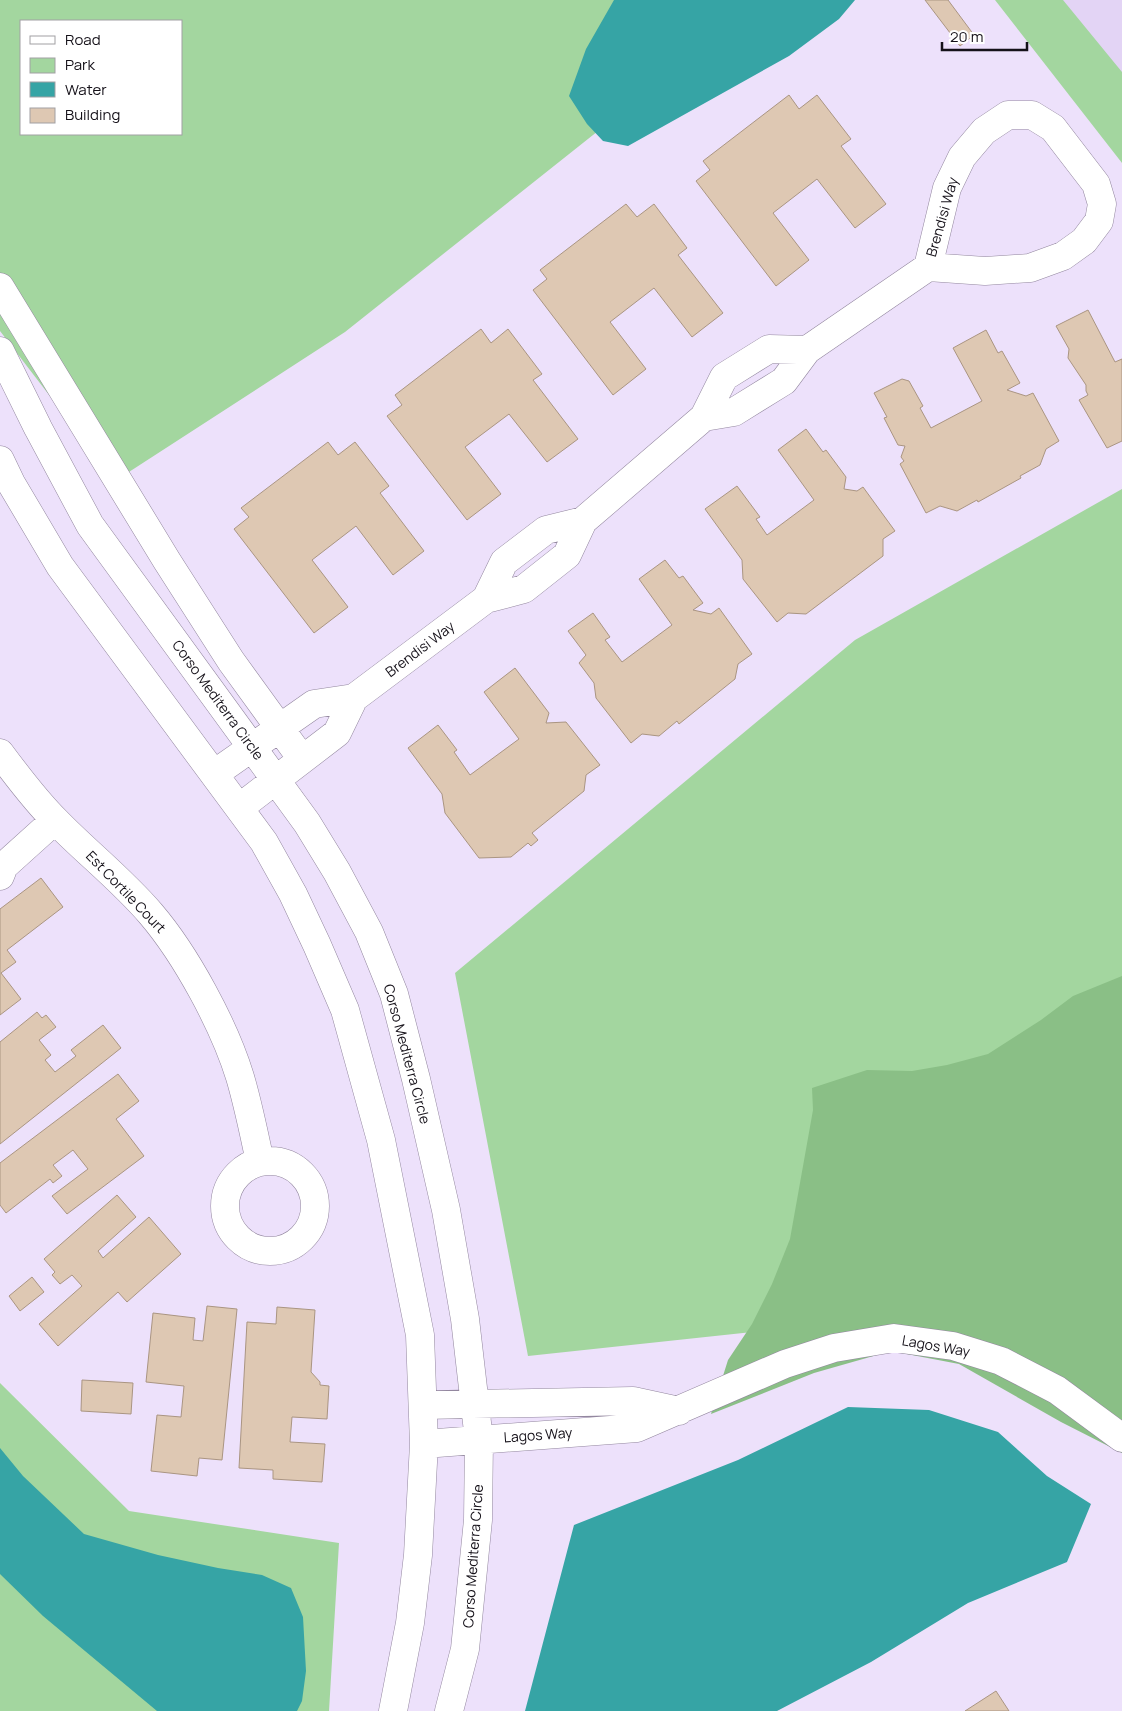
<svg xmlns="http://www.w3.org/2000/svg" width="1122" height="1711" font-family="Manrope,sans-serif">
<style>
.built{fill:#e3d4f5}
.green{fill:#a3d69f;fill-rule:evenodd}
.forest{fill:#8abf86}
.water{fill:#36a4a5}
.building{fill:#dec8b3;stroke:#aa9582}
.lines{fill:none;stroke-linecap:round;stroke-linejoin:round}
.minor-casing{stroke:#93879f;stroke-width:29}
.minor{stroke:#fff;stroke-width:28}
.labels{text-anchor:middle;stroke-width:4;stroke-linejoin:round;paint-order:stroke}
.street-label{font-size:14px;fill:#151119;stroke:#fff}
</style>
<rect width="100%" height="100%" fill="#ede1fb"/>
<path class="built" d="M1031 0H1122V124Z"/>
<path class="green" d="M0 0H763L345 332 115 481 0 331ZM21 21H181V134H21Z
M995 0H1063L1122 72V163Z
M1122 489V1324L1062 1299 528 1356 455 973 855 640Z
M0 1383 129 1511 339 1543 329 1711H0Z"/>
<path class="forest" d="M1122 976V1453L1061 1422 959 1364 891 1351 814 1373 711 1414 728 1360 752 1324 772 1284 790 1239 813 1110 812 1088 867 1070 912 1071 947 1065 988 1054 1041 1020 1073 996Z"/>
<path class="water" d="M614 0H855L839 19 789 56 628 146 603 141 587 124 569 96 586 49Z
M848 1407 929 1410 998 1432 1047 1476 1091 1504 1067 1562 968 1603 871 1662 777 1711H525L574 1525 738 1460Z
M0 1448 23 1476 84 1534 158 1555 218 1568 262 1575 291 1588 303 1617 306 1671 302 1701 297 1711H157L43 1616 0 1574Z"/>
<path class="building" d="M925 0H948L974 35 960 46Z
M789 95 799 109 817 95 851 139 841 146 886 204 855 228 817 179 773 213 809 260 776 286 696 181 710 170 703 161Z
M626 204 637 217 654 204 687 248 678 255 723 313 692 337 654 288 610 322 646 369 613 395 533 290 547 279 540 270Z
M1088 310 1115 362 1122 359V441L1107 448 1079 400 1088 395 1086 391V385L1068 358 1069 349 1056 326Z
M481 329 491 343 508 329 542 374 533 380 578 439 547 462 509 414 465 447 501 494 467 520 387 416 402 405 395 395Z
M986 330 998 353 1002 351 1020 383 1007 390 1026 396 1033 393 1059 441 1046 449 1040 465 1020 476 1021 478 978 502 977 500 957 511 940 506 926 513 900 464 904 461 901 457 905 446 898 445 884 418 887 417 874 393 902 379 909 381 923 406 920 408 931 428 982 401 953 348Z
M806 429 823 452 826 450 846 477 844 489 857 491 863 487 895 531 883 539V556L806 614 788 613 777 622 743 579 742 560 705 509 737 486 760 517 756 519 767 535 814 500 778 450Z
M328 442 338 455 355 442 389 486 380 493 424 551 393 575 356 526 312 560 348 607 314 633 234 529 249 517 241 508Z
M665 560 679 578 683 576 703 603 693 610 711 614 719 608 752 654 738 664 735 679 679 724 677 721 659 736 642 734 631 743 596 698 594 683 579 663 586 655 568 631 593 613 610 637 605 640 622 662 672 625 639 579Z
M515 668 549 713 546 723 566 722 600 765 586 775 584 791 532 833 538 840 531 846 528 843 511 857 479 858 445 813 442 794 408 748 438 725 457 750 454 752 470 775 519 739 484 692Z
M41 878 63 907 7 950 16 962 1 973 21 999 0 1015V909Z
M37 1012 42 1018 46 1015 56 1027 39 1040 51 1055 45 1060 55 1072 76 1056 71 1050 103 1025 121 1048 0 1144V1042Z
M118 1074 139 1101 116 1119 144 1156 67 1214 52 1196 88 1169 73 1150 53 1165 62 1176 53 1183 50 1179 6 1213 0 1205V1163Z
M117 1195 136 1217 98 1251 103 1258 149 1217 181 1254 127 1302 118 1292 58 1346 39 1324 82 1286 72 1275 60 1284 52 1275 55 1272 44 1259Z
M32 1277 44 1292 20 1311 9 1296Z
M207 1306 237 1309 222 1460 199 1458 197 1476 151 1471 157 1415 181 1417 184 1386 146 1382 153 1313 195 1318 193 1340 203 1341Z
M277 1307 315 1310 311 1372 320 1382V1385L329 1386 327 1419 292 1417 290 1442 325 1444 322 1482 273 1479V1470L239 1468 247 1322 276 1324Z
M82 1380 133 1383 131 1414 81 1411Z
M996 1691 1009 1711H965Z"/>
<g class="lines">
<g class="minor-casing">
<path id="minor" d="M0 287 167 561 231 661 302 759
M0 351 38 428 90 525 307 823 337 872 369 932 394 994 416 1079 446 1210 465 1319 479 1440 478 1520 465 1649 449 1711
M704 417 734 412 784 381 807 350 928 267 985 271 1030 268 1063 256 1084 241 1099 221 1102 204 1096 184 1053 128 1032 115H1008L984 131 962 157 947 188 928 267
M0 460 11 483 60 566 264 842 293 894 317 945 345 1010 381 1140 420 1335 424 1444 418 1555 410 1623 393 1711
M486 599 504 562 546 530 583 521
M0 753C17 776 35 800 56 821 86 852 122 880 151 914 186 955 224 1025 240 1077 248 1104 254 1133 260 1162
M214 774 314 704 354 698
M239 808 337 733 354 698 486 599 524 589 567 555 583 521 704 417 724 377 769 349 807 350
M0 876 4 866 55 820
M225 1206a45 45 0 1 1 90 0a45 45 0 1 1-90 0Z
M423 1405 633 1401 679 1411
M424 1444 637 1428 785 1364 834 1348 894 1338 953 1346 1001 1361 1057 1390 1122 1438"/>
</g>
<use href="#minor" class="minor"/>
</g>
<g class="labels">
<g class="street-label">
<text transform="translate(942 217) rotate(-74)" y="5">Brendisi Way</text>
<text transform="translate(420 649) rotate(-37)" y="5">Brendisi Way</text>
<text transform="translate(218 700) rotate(54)" y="5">Corso Mediterra Circle</text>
<text transform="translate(126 892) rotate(46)" y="5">Est Cortile Court</text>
<text transform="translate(407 1054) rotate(75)" y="5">Corso Mediterra Circle</text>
<text transform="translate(936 1346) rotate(10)" y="5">Lagos Way</text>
<text transform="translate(538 1435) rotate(-4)" y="5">Lagos Way</text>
<text transform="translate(473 1556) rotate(-86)" y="5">Corso Mediterra Circle</text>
</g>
</g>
<rect x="20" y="20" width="162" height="115" fill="#ffffff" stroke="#a1a0a3"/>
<rect x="30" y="36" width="25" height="8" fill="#ffffff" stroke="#a1a0a3"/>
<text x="65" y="45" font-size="15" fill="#151119">Road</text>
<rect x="30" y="58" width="25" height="15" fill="#a3d69f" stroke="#a1a0a3"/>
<text x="65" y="70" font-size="15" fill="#151119">Park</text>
<rect x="30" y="82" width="25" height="15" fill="#36a4a5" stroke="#a1a0a3"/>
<text x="65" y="95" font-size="15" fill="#151119">Water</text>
<rect x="30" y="108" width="25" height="15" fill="#dec8b3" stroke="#a1a0a3"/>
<text x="65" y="120" font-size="15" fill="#151119">Building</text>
<path d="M942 42v8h85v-8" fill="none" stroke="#151119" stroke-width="2.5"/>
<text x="950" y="42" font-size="15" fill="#151119" stroke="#ffffff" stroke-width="4" paint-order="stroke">20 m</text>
</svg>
